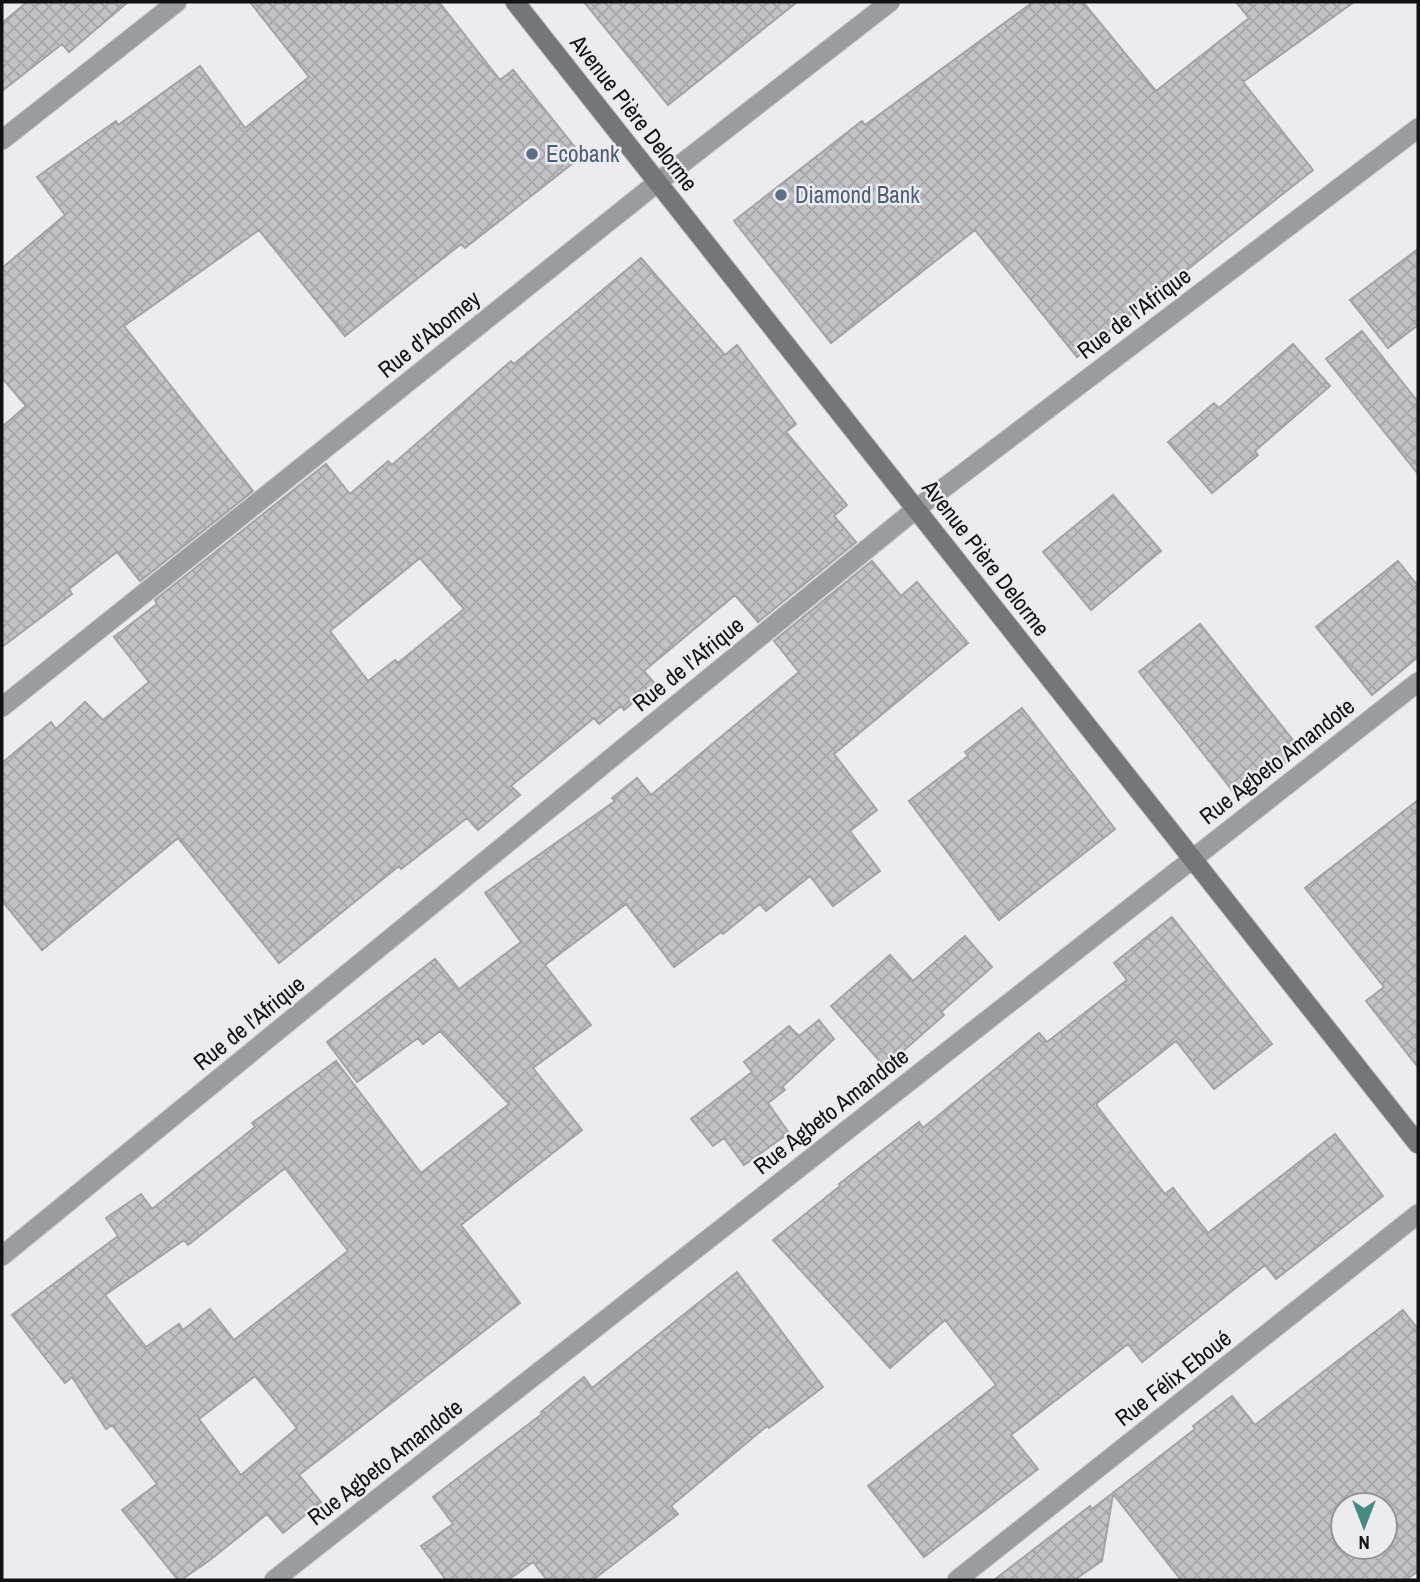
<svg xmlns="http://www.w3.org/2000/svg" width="1420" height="1582" font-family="'Archivo Narrow',sans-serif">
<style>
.building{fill:url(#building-cross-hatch);stroke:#a3a2a7;stroke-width:2;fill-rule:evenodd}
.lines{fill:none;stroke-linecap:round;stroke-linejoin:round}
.minor-casing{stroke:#c9c8cc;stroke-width:21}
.secondary-casing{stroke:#c9c8cc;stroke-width:21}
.minor{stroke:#9b9c9e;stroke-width:19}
.secondary{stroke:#747679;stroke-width:19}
.service-dot{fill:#5c6f8a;stroke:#ecebf0;stroke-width:2.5}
.labels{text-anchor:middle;stroke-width:5;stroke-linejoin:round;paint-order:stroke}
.street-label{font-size:23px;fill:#111012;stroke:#ecebf0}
.service-label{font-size:23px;fill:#4e5e75;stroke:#ecebf0;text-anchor:start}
</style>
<defs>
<pattern id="building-cross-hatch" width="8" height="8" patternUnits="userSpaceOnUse" patternTransform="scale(1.75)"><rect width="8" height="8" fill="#c2c1c6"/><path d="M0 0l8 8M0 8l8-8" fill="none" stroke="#a6a5a9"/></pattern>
</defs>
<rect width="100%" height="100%" fill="#ecebf0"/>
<path class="building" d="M27 2H128L69 52 62 44 2 91V23Z
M250 2H439L500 80 513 70 582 156 465 248 461 244 345 336 259 230 124 326 253 491 140 581 117 552 69 589 72 594 2 647V427L26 406 2 378V268L65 215 37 177 116 121 118 125 200 66 245 128 309 77Z
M584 2H797L668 105Z
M1033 2H1083L1156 91 1249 18 1236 2H1354L1243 82 1313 170 1077 357 975 230 831 343 734 221 862 121 865 125Z
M1418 249V325L1388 348 1350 300Z
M641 258 725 355 737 345 796 424 786 432 847 505 834 516 856 542 758 622 735 595 644 671 655 684 624 710 621 706 599 724 594 718 511 786 520 795 478 830 467 818 401 869 399 866 279 963 178 838 42 950 2 901V763L51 722 56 729 85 702 103 720 149 682 114 637 157 604 155 600 282 499 326 464 350 494 388 461 392 465 511 361 514 364ZM420 558 464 609 398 663 395 660 368 681 330 631Z
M1362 331 1418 402V474L1326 359Z
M1293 344 1330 386 1255 451 1258 455 1212 493 1168 442 1214 403 1219 408Z
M1113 495 1161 551 1091 610 1043 552Z
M872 561 901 596 917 582 968 643 834 754 877 810 850 831 880 871 833 906 810 876 766 911 760 904 723 934 721 932 674 967 626 904 545 965 591 1025 533 1068 582 1130 461 1225 520 1303 299 1475 321 1502 283 1533 267 1514 210 1560 181 1580H178L122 1510 157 1484 112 1425 106 1429 72 1377 65 1383 12 1315 118 1236 106 1218 141 1194 152 1209 255 1127 252 1123 336 1061 421 1173 509 1104 440 1031 423 1044 418 1038 357 1082 327 1042 435 959 459 989 521 942 485 893 615 801 612 798 637 778 651 795 799 672 774 641ZM285 1168 348 1251 234 1340 210 1309 183 1330 179 1324 146 1347 105 1295 184 1240 188 1245ZM255 1376 297 1428 241 1475 199 1419Z
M1398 561 1418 586V657L1372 695 1316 627Z
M1200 624 1301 750 1239 799 1139 672Z
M1022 708 1115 829 999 920 909 801 968 756 965 752Z
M1418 800V1067L1366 1001 1384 987 1305 888Z
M1172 917 1272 1044 1214 1089 1176 1041 1097 1103V1106L1165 1194 1173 1188 1208 1233 1335 1134 1383 1196 1276 1279 1265 1265 1142 1362 1128 1344 1011 1435 1038 1469 924 1557 868 1486 996 1385 945 1320 890 1368 773 1240 840 1186 839 1184 919 1122 923 1128 1039 1033 1047 1042 1127 980 1114 963Z
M965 936 992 967 941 1012 944 1015 885 1067 831 1006 890 955 913 981Z
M819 1020 834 1039 782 1087 785 1090 768 1103 789 1133 744 1165 724 1138 713 1146 691 1119 752 1072 744 1062 789 1026 799 1036Z
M737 1272 823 1387 769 1428 767 1426 671 1506 678 1514 593 1580H547L533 1562 508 1580H446L421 1546 453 1524 433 1497 542 1414 541 1412 584 1377 592 1388Z
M1403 1310 1418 1329V1571L1406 1580H1181L1113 1494 1102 1561 1074 1580H994L1090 1506 1092 1509 1195 1429 1193 1426 1232 1396 1255 1425ZM1343 1505H1385V1547H1343Z"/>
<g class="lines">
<g class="minor-casing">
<path id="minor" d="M2 140 177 2
M2 707 658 182 890 2
M2 1256 916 509 1418 128
M274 1580 1418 682
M957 1580 1418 1214"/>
</g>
<g class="secondary-casing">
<path id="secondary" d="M515 2 1418 1144"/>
</g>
<use href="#minor" class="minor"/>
<use href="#secondary" class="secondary"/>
</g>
<g class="service-dot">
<circle cx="532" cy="154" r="7"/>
<circle cx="781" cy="195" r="7"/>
</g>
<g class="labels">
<g class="street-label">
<text transform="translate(634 113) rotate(52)" y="8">Avenue Pière Delorme</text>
<text transform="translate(1134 313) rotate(-37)" y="8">Rue de l'Afrique</text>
<text transform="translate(429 334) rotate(-39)" y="8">Rue d'Abomey</text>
<text transform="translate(986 558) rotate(52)" y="8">Avenue Pière Delorme</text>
<text transform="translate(688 664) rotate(-39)" y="8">Rue de l'Afrique</text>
<text transform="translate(1277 761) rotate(-38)" y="8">Rue Agbeto Amandote</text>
<text transform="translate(249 1023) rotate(-39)" y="8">Rue de l'Afrique</text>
<text transform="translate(831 1111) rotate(-38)" y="8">Rue Agbeto Amandote</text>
<text transform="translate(1173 1378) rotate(-38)" y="8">Rue Félix Eboué</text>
<text transform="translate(385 1462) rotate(-38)" y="8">Rue Agbeto Amandote</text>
</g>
<g class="service-label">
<text x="546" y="162">Ecobank</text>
<text x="795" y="203">Diamond Bank</text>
</g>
</g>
<rect width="1420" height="1582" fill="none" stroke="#111012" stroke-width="7"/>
<g transform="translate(1364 1526) rotate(180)"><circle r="33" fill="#ecebf0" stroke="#949397" stroke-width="2"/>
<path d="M0-5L12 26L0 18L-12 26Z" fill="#488b7e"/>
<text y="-10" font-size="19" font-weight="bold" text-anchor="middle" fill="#111012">N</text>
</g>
</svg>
